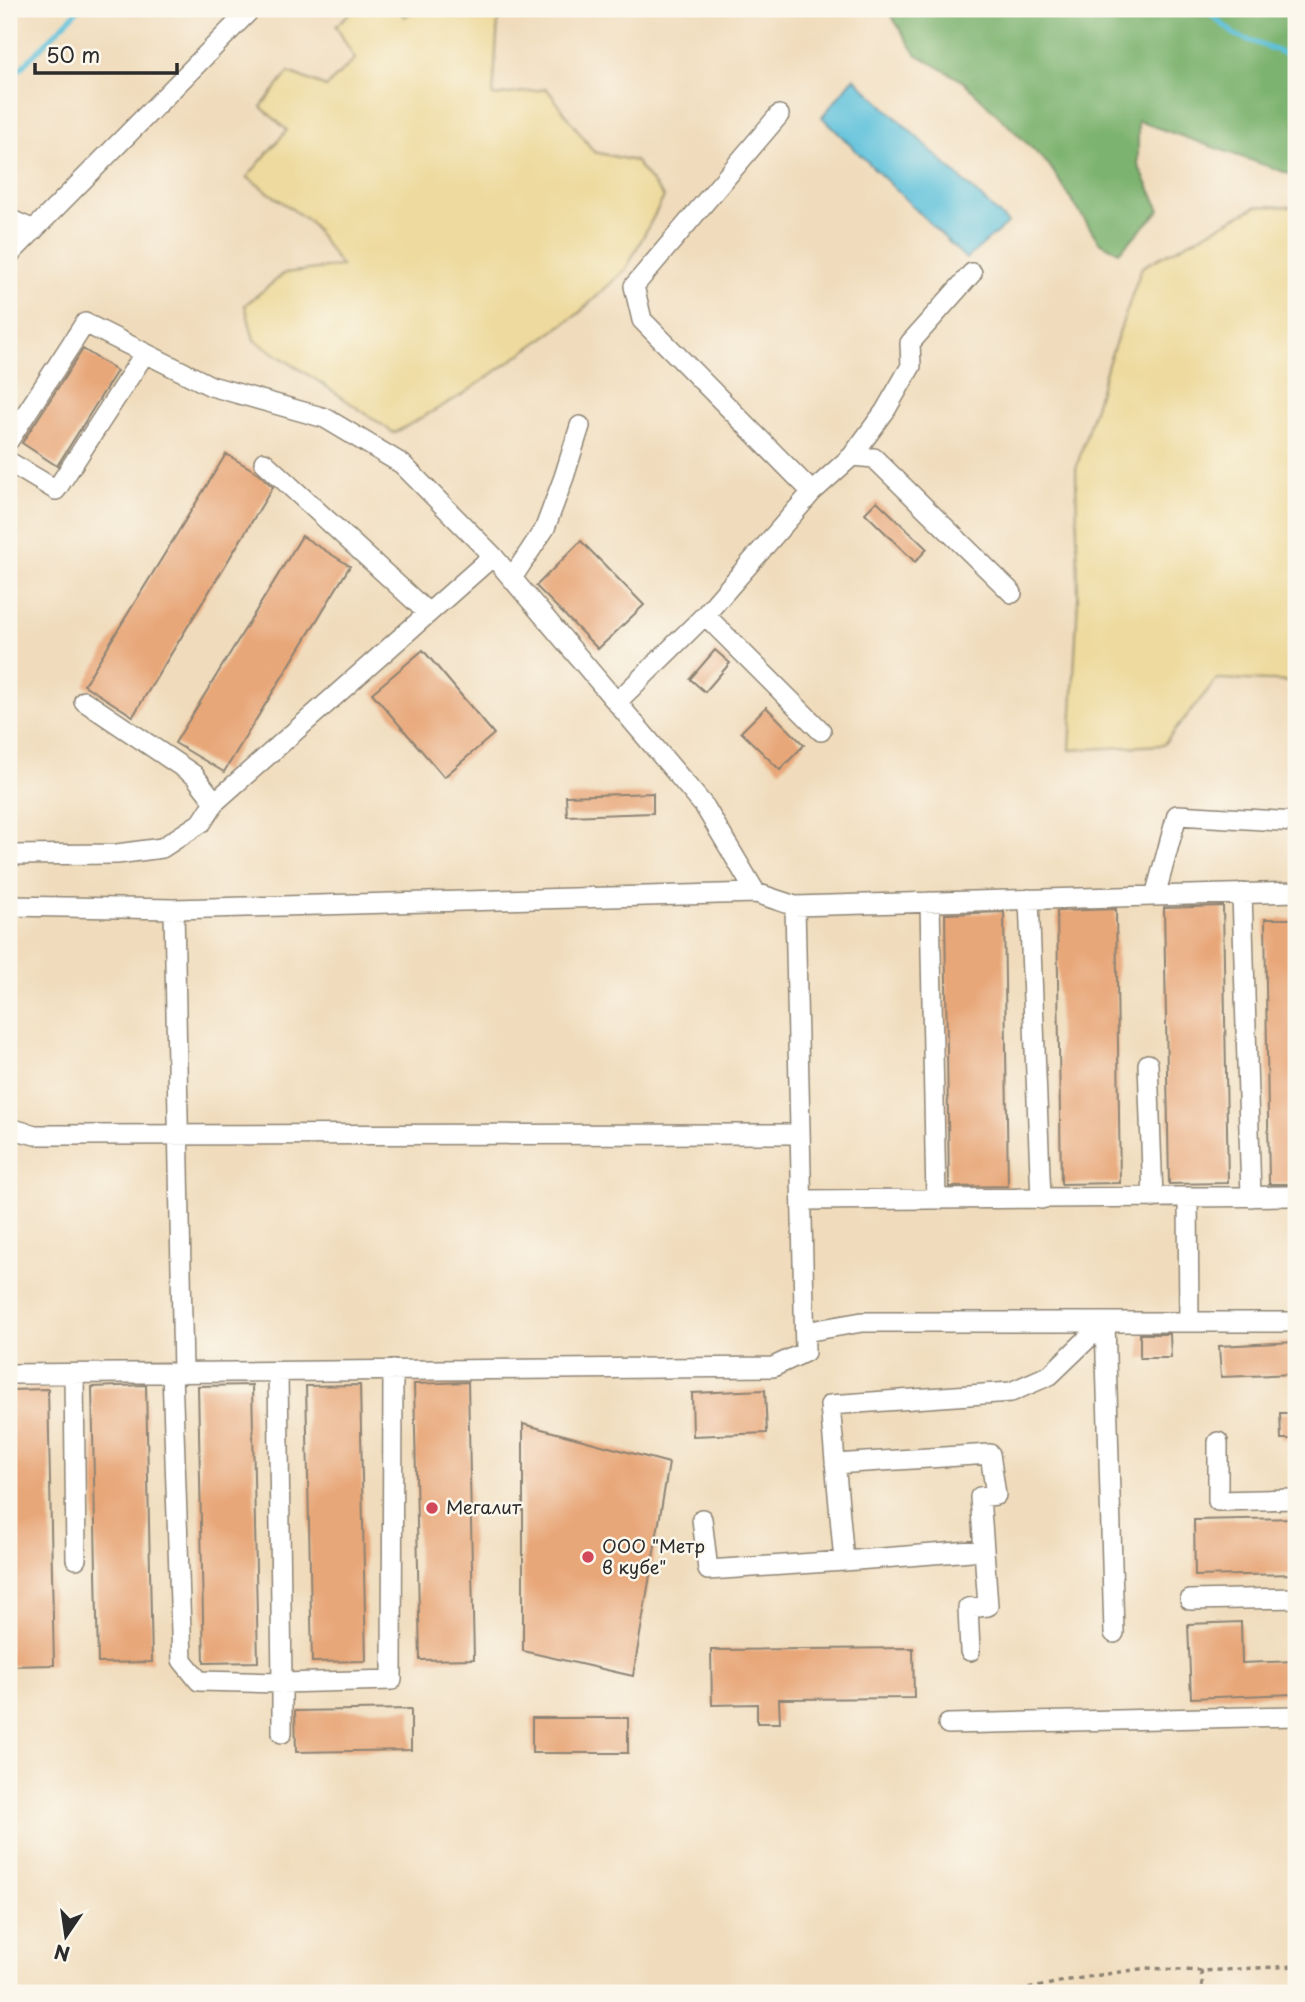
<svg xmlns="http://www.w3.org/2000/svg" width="1305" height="2002" font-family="'Playpen Sans',sans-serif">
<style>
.forest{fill:#7db370;stroke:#546f4e;stroke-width:2}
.sand{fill:#eeda9e;stroke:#8c8264;stroke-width:2}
.water{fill:#5dc1db;stroke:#447683;stroke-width:2}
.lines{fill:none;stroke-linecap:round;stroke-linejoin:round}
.stream{stroke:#5dc1db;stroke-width:5}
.building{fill:#e8a779}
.minor-casing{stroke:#8e8474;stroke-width:22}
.path{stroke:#8e8474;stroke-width:3.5;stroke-dasharray:5 5;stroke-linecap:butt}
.minor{stroke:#fff;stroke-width:19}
.poi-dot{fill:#d1495b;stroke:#fbf7ec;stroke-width:2.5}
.labels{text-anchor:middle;stroke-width:5;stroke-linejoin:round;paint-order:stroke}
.poi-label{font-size:18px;fill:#2b2b2b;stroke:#fbf7ec;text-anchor:start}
</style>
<rect width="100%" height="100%" fill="#fbf7ec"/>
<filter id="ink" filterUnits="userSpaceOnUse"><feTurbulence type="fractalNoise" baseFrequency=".0143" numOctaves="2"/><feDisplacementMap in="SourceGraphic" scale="14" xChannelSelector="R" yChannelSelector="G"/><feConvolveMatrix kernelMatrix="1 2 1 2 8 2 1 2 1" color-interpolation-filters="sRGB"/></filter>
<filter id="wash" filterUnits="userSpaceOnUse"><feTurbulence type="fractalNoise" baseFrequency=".00686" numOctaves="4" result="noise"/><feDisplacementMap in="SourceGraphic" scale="28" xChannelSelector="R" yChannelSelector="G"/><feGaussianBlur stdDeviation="1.57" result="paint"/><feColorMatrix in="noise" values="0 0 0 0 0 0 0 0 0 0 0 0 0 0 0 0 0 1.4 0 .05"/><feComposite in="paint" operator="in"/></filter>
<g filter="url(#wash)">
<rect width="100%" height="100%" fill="#f0dcbc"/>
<path class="forest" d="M887 9H1281L1296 15V176L1138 121V165L1160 210 1119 252 1099 242 1049 165 964 82 916 54Z"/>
<path class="sand" d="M354 9H397L405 17 415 9H492L498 22 493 96 547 89 594 152 635 161 664 197 626 269 578 314 462 395 394 433 324 385 254 340 245 305 285 273 341 266 310 222 247 177 287 130 261 107 289 72 326 87 355 59 336 26Z
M1257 206 1296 207V682L1217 679 1163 745 1070 750 1078 598 1076 469 1108 364 1142 267Z"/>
<path class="water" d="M854 78 1008 223 966 259 822 117Z"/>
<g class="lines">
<path class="stream" d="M1205 9 1235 35 1296 58
M9 80 79 9"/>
</g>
<g id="blocks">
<path class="building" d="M83 349 117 371 57 466 22 443Z
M226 454 258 473 273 487 133 716 84 685Z
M877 501 927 549 915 562 865 513Z
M302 536 350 566 224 772 175 743Z
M581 541 644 605 598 649 536 586Z
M423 650 494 734 444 777 372 693Z
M715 650 730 663 705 692 690 679Z
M766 707 804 745 780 770 741 732Z
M653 793V813L567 816 566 796Z
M1223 906 1228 1183 1169 1184 1164 908Z
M1116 909 1120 1183 1061 1184 1057 911Z
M1004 912 1008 1186 949 1187 945 914Z
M1265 919H1296V1184H1269Z
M1140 1334H1170L1171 1358H1140Z
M1296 1342V1374L1221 1377 1219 1346Z
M468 1382 474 1659 420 1660 414 1384Z
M146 1385 152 1662 98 1663 92 1387Z
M252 1385 258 1662 204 1663 198 1386Z
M360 1385 366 1661 312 1662 306 1386Z
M48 1389 54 1665 9 1666V1390Z
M765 1390 767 1433 693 1436 692 1393Z
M1280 1413H1296V1439H1281Z
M523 1424 669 1463 633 1676 523 1651Z
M1296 1518V1574L1195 1576 1194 1520Z
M1241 1622 1242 1663 1296 1661V1694L1191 1698 1188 1624Z
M913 1648 914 1698 779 1699 780 1723H757V1704L712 1705 711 1650Z
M411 1709V1750L296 1752 295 1711Z
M532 1718H628V1753H532Z"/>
</g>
</g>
<g filter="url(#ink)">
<use href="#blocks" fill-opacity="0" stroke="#8e8474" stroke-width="2"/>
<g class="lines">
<g class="minor-casing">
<path id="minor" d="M9 219 34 230
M9 255 251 9
M9 440 85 323 211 386 325 418 402 464 493 556 215 802
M852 456 885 411 911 366 910 343 972 273
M9 462 56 490 145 353
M264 462 428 613
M812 492 852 456 874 458 1012 593
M512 578 545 528 564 477 580 426
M705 615 821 731
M617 702 705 615 812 492 642 320 634 286 779 115
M9 855 117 854 162 848 202 822 215 802 194 775 84 701
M1242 893 1251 1197
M1155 896 1177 815 1296 822
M1029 899 1041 1199
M930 902 936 1199
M9 906 174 909 183 1373
M795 906 1296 892
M174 909 756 893
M1148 1064 1153 1198
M9 1128 35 1135 800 1134
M1188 1197 1189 1322
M802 1200 1296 1196
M1105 1322 1114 1633
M805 1332 862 1322H1296
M278 1372 282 1683 392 1680 393 1370
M172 1373 182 1660 199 1681 282 1683V1733
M9 1374 773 1367 805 1352 795 906 756 893 705 807 493 556
M74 1374 76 1559
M1218 1442V1501L1296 1499
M835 1464 990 1454 996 1495 980 1497 984 1550
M702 1519 708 1570 844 1561
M1190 1600 1296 1598
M970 1651 968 1608 988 1606 984 1550 844 1561 830 1405 1011 1392 1050 1375 1105 1322
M948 1724 1296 1716"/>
</g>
<path class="path" d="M1201 1971 1203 1993
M1009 1993 1069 1980 1146 1968 1201 1971 1296 1966"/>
<use href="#minor" class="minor"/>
</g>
</g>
<g class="poi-dot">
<circle cx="432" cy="1508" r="7"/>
<circle cx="588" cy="1557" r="7"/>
</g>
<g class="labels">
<g class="poi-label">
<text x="446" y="1514">Мегалит</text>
<text x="602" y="1553">ООО "Метр<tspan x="602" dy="21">в кубе"</tspan></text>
</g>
</g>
<rect width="1305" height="2002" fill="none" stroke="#fbf7ec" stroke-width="35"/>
<g transform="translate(66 1936) rotate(193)" stroke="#fbf7ec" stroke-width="5" paint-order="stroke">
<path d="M0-5L12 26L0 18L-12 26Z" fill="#2b2b2b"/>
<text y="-10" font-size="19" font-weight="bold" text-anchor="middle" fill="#2b2b2b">N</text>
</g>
<path d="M35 63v10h142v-10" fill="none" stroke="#2b2b2b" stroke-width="3.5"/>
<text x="46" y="63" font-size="21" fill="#2b2b2b" stroke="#fbf7ec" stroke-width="5" paint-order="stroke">50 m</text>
</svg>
